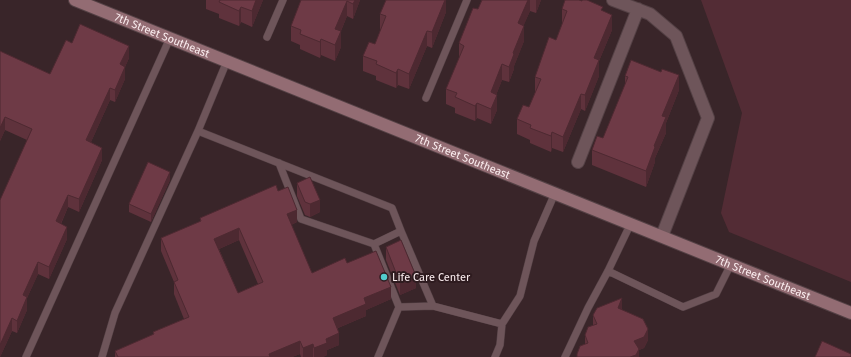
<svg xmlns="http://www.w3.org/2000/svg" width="851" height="357" font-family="'Fira Sans',sans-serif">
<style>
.green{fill:#532c35}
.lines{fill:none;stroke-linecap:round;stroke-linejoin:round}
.lane-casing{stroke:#544145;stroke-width:8}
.street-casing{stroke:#544145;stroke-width:14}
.secondary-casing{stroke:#544145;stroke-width:14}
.lane{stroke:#6e555a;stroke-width:7}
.street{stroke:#6e555a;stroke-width:12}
.secondary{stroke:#936c73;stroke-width:12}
.wall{fill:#5f323c;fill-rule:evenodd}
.shaded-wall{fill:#4d2931}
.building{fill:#6e3a46;stroke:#4d2931;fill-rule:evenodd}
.poi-dot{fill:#52cdcd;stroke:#2e1b1f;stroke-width:1.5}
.labels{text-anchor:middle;stroke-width:4;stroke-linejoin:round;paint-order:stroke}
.street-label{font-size:11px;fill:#fbedef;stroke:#2e1b1f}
.poi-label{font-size:11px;fill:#fbedef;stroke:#2e1b1f;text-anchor:start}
</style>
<rect width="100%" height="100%" fill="#392529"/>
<path class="green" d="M701 0H851V282L729 232 721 213 742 113Z"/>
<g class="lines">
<g class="lane-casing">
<path id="lane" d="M267 37 283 0
M227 61 198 131 392 208 401 231 374 244
M426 98 467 0
M279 163 301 219 374 244 399 307 378 357
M401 231 433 306 502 324 520 296 534 241 555 193
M608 271 683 307 716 294 731 264
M399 307 433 306
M26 357 170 38
M102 357 115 313 198 131
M495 357 500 345 502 324
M565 357 588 308 608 271 631 223"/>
</g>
<g class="street-casing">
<path id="street" d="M613 0 650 14 676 36 708 118 662 236
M578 162 638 9"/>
</g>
<g class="secondary-casing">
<g id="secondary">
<path id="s1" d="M75 0 851 313"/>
</g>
</g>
<use href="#lane" class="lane"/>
<use href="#street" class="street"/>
<use href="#secondary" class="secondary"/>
</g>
<path class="wall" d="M206 0H263L252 27 241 22 239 26 219 18V14L206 9Z
M301 0H360L353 19 347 16 341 31V47L335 61 321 55 320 58 300 49V45L291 41V26Z
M446 0V12L432 48 427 46 409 89 398 85 396 88 376 80V76L363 71V56L375 44 381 29H380V14Z
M482 0H541L536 13 530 11 523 26 524 41 514 66V69L509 82 502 80 496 95 497 110 491 124 477 118 475 121 455 113V108L446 104V89L459 59V43L478 9Z
M562 9 603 11 612 30 599 61V76L585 111 581 109 563 152 552 148 551 152 530 143V140L517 134V119L529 107 535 93V77L556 40 562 25Z
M72 43 129 58 125 67V79L115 102 110 100 91 142 102 160 79 212 68 207 61 224 67 239 49 279 38 274 27 298V310L17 333 12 331 0 357 27 140 5 130 0 141V51L50 74Z
M625 76 679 90 666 123V133L655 158V162L646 187 592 165V150L603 138 625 85Z
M170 180 151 222 129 212V204Z
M297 183 320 212 310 217 305 215 297 196Z
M278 191 297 222 291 225 312 273 347 263 391 299 366 310V316L338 328 339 345 327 350V355L323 357H301L300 354 292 357H115V351L153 335V332L184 319 174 294V282L161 251V238L200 222V218ZM239 240 258 284 238 293 219 249Z
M386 247 416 288 400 295 386 260Z
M622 308V310L648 340 644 348 639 350V357H577V354L585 344V335L593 325V315Z"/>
<path class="shaded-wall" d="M256 0H263L252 27V11Z
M355 0H360L353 19V4Z
M445 0H446V12L432 48V32Z
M528 0H530V11L518 39V23Z
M536 0H541L536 13Z
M347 1V16L335 45V29Z
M241 7V22L239 26V11Z
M612 15V30L599 61V76L585 111V95L594 58Z
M524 26V41L514 66V69L509 82V67L513 53Z
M341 31V47L335 61V45Z
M427 31V46L409 89V74Z
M321 39V55L320 58V42Z
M129 46V58L125 67V79L115 102V90L120 64Z
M502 64V80L491 108V92Z
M398 69V85L396 88V73Z
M679 75V90L666 123V133L655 158V162L646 187V171L662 116Z
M110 88V100L86 153V140Z
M581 94V109L563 152V137Z
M497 95V110L491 124V109Z
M477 103V118L475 121V106Z
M5 117V130L0 141V128Z
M552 132V148L551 152V136Z
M102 148V160L79 212V199Z
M170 172V180L151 222V214Z
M68 195V207L56 234V221Z
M320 200V212L310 217V204Z
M297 210V222L287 227V214Z
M67 227V239L49 279V267Z
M239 228V240L214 251V239Z
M38 262V274L27 298V310L17 333V321L23 295Z
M416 276V288L400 295V283Z
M391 287V299L366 310V316L333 330V318L364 298Z
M622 298V308L618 319V308Z
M12 318V331L0 357V345Z
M648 329V340L644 348 639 350V357H630L634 341Z
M339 333V345L327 350V355L323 357H314V348L326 339Z
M300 341V354L292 357H269V354Z
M313 344V357H303V348Z"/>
<path class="building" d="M220 0H256L252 11 241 7 239 11 219 2Z
M301 0H355L353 4 347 1 335 29 341 31 335 45 321 39 320 42 300 34 301 30 291 26Z
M386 0H445L432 32 427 31 409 74 398 69 396 73 376 64 377 61 363 56 369 42 375 44 386 16 380 14Z
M482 0H528L518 23 524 26 513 53 514 54 509 67 502 64 491 92 497 95 491 109 477 103 475 106 455 97 457 93 446 89 464 46 459 43 473 8 478 9Z
M565 0H579L582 1V0H587L603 7 601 10 612 15 594 58 599 60 585 95 581 94 563 137 552 132 551 136 530 128 531 125 517 119 523 105 529 107 541 79 535 77 549 37 556 40 567 11 562 9Z
M80 24 129 46 120 64 125 67 115 90 110 88 86 140 102 148 79 199 68 195 56 221 67 227 49 267 38 262 23 295 27 297 17 321 12 318 0 345V200L32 129 5 117 0 128V51L50 74 66 40 72 43Z
M631 60 661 72 662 69 679 75 662 116 666 117 654 146 655 147 646 171 592 150 597 136 603 138 628 77 625 76Z
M148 162 170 172 151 214 129 204Z
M310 177 320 200 310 204 305 202 297 183Z
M276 185 278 191 288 187 297 210 287 214 312 273 345 258 347 263 376 251 391 287 364 298 366 304 333 318 339 333 326 339 327 343 314 348 313 344 303 348 300 341 269 354 270 357H118L115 351 154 334 153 332 189 317 174 282 178 280 161 238 201 221 200 218ZM239 228 263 282 238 293 214 239Z
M401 240 416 276 400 283 386 247Z
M622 298 618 308 643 319 648 329 644 337 634 341 639 349 636 355 630 357H577V354L580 346 588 343 585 335 588 327 597 324 593 315 597 308Z
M822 341 851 354V357H815Z"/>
<circle class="poi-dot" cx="384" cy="277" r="4"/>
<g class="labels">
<g class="street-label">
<text dy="4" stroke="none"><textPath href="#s1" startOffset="94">7th Street Southeast</textPath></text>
<text dy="4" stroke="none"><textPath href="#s1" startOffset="418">7th Street Southeast</textPath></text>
<text dy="4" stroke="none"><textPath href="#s1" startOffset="742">7th Street Southeast</textPath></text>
</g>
<g class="poi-label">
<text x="392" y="281">Life Care Center</text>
</g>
</g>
</svg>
